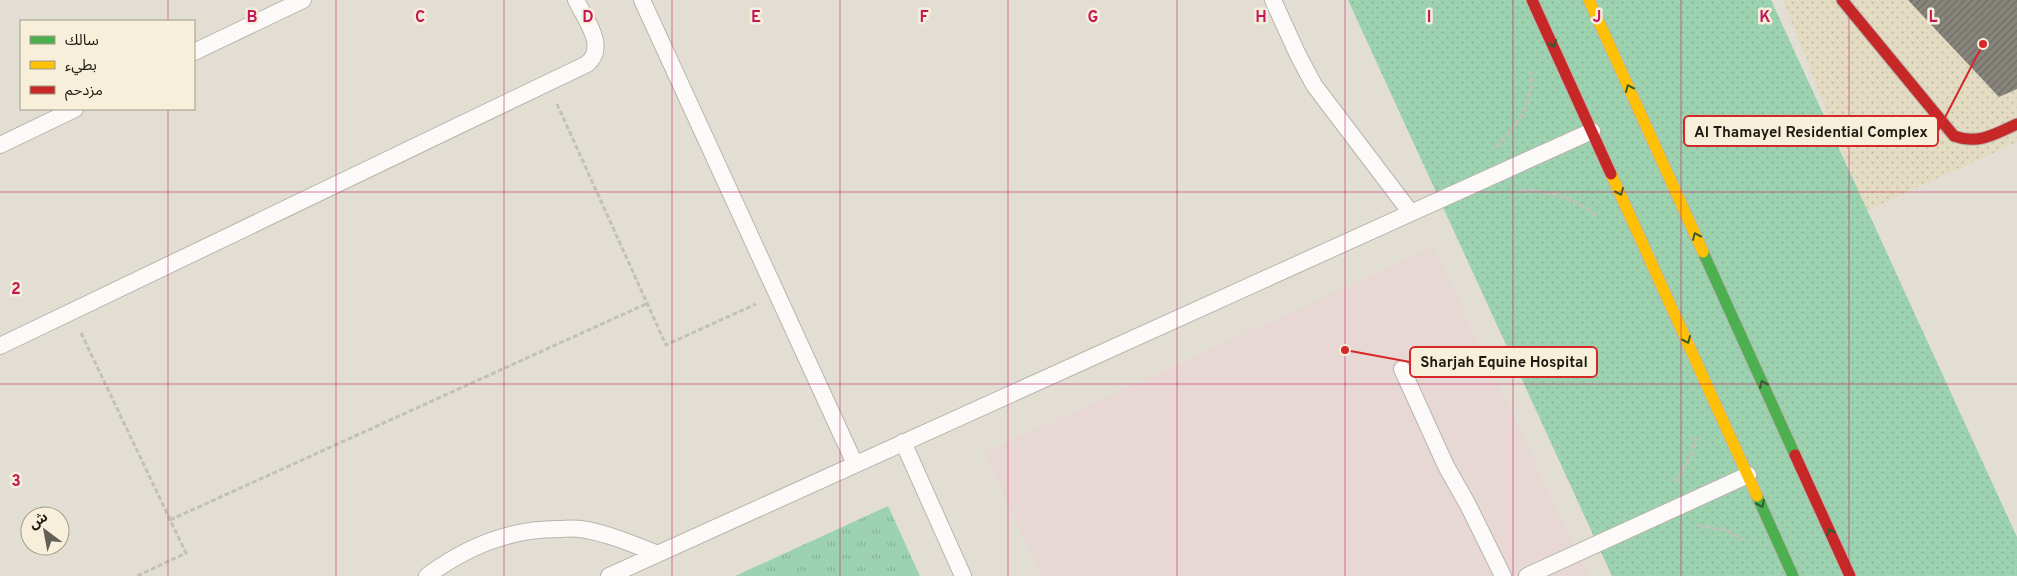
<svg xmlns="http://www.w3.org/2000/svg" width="2017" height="576" font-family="Overpass,'Noto Sans Arabic',sans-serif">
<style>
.commercial{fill:#e7d7d5}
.grass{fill:url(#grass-tufts)}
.sand{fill:url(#sand-dots)}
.park{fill:url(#park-dots)}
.building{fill:url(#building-hatch)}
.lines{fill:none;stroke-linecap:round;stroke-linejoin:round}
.lane-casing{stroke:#b9b5ac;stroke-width:18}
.fast-casing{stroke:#b9b5ac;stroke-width:13}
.slow-casing{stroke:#b9b5ac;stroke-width:13}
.jam-casing{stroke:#b9b5ac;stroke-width:13}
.path{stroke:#c2c0bb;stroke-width:3;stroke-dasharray:5 2.5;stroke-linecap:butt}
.lane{stroke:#fbfaf8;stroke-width:16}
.fast{stroke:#4caf50;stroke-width:11}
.slow{stroke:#ffc107;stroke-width:11}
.jam{stroke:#c62828;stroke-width:11}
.oneway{stroke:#325d2e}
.grid{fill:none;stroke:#c2185b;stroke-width:1;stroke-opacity:0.55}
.grid-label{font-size:16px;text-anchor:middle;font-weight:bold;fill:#c2185b;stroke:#f7efd9;stroke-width:5;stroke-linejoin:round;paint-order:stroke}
.leader{fill:none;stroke:#d62828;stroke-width:2}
.callout-dot{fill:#d62828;stroke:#f7efd9;stroke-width:2}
.callout{fill:#f7efd9;stroke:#d62828;stroke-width:2}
.callout-label{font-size:15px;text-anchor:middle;font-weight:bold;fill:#1d1a12}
</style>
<defs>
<pattern id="grass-tufts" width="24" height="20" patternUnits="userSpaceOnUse" patternTransform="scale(1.25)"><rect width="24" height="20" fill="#9dd2b0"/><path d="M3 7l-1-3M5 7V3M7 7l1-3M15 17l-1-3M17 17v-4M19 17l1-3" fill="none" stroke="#87b496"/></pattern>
<pattern id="sand-dots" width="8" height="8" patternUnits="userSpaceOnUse" patternTransform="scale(1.25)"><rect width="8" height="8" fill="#e3dbc2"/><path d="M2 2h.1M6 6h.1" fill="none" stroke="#c2bba6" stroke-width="1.8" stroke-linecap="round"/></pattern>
<pattern id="park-dots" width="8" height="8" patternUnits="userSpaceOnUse" patternTransform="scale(1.25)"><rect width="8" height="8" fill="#9dd2b0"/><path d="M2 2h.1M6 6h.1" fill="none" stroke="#87b496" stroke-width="1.8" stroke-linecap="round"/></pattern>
<pattern id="building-hatch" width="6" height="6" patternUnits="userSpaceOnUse" patternTransform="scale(1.25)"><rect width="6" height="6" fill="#88857d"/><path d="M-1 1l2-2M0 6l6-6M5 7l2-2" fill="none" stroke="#6f6c65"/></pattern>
</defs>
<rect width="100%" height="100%" fill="#e3ded3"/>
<path class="commercial" d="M1433 247 1589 576H1041L985 453Z"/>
<path class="grass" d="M888 506 920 576H735Z"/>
<path class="sand" d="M1783 0H2017V142L1866 211Z"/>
<path class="park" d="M1348 0H1771L2017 537V576H1612Z"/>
<path class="building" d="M1908 0H2017V89L1999 97Z"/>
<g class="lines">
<g class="lane-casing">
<path id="lane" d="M642 0 855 464
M1273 0 1298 55 1314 85 1411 213
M194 52 303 0
M0 145 75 109
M0 346 587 64C608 47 585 19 576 0
M1402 369 1446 466 1468 505 1503 576
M903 442 963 576
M427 576C466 547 510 529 558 529 566 529 574 528 581 529 607 533 633 544 658 554
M609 576 1592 131
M1527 576 1748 475"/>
</g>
<g class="fast-casing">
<path id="fast" d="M1703 252 1795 455
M1757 496 1793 576"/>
</g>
<g class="slow-casing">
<path id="slow" d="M1589 0 1703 252
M1611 174 1757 496"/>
</g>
<g class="jam-casing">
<path id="jam" d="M1532 0 1611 174
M1842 0 1954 136C1978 145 1995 134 2017 124
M1795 455 1850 576"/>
</g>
<path class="path" d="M557 104 666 345 756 304
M1496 147C1516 128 1534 102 1531 72
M1522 190C1548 191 1576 198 1597 216
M81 333 186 553 137 576
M1675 482 1691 456 1696 436
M170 520 648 303
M1698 525 1728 531 1744 540"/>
<use href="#lane" class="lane"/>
<use href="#fast" class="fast"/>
<use href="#slow" class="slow"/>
<use href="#jam" class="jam"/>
</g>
<defs><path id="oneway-chevron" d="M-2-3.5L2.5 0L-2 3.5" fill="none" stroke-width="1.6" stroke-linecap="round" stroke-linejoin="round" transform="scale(1.25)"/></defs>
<g class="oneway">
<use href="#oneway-chevron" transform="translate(1553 44) rotate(66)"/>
<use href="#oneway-chevron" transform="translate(1629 88) rotate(-114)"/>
<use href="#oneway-chevron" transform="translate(1620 192) rotate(66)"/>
<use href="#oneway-chevron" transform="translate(1696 236) rotate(-114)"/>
<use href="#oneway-chevron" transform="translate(1687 340) rotate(66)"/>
<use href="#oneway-chevron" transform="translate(1763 384) rotate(-114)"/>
<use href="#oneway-chevron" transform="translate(1761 504) rotate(66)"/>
<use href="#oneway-chevron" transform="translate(1830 532) rotate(-114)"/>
</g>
<path class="grid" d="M168 0V21M336 0V576M504 0V576M672 0V576M840 0V576M1008 0V576M1177 0V576M1345 0V576M1513 0V576M1681 0V576M1849 0V576M168 109V576M0 192H2017M0 384H2017"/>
<g class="grid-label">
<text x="252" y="22">B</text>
<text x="420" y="22">C</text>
<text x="588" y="22">D</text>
<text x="756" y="22">E</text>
<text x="924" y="22">F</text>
<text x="1093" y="22">G</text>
<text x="1261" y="22">H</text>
<text x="1429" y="22">I</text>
<text x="1597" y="22">J</text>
<text x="1765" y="22">K</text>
<text x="1933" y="22">L</text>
<text x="16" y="294">2</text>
<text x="16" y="486">3</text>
</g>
<path class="leader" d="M1983 44L1938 131M1345 350L1410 362"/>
<g class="callout-dot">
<circle cx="1983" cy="44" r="5"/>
<circle cx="1345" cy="350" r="5"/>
</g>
<g class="callout">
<rect x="1684" y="116" width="254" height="30" rx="5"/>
<rect x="1410" y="347" width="187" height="30" rx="5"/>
</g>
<g class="callout-label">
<text x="1811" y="137">Al Thamayel Residential Complex</text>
<text x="1504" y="367">Sharjah Equine Hospital</text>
</g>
<rect x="20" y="20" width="175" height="90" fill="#f7efd9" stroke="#a09a89"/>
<rect x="30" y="36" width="25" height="8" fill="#4caf50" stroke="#a09a89"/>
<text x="65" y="45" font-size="15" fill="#1d1a12">سالك</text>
<rect x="30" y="61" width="25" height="8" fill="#ffc107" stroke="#a09a89"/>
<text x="65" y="70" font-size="15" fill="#1d1a12">بطيء</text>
<rect x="30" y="86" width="25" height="8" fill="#c62828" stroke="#a09a89"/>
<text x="65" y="95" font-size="15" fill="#1d1a12">مزدحم</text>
<g transform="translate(45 531) rotate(328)"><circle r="24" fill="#f7efd9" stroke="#a09a89"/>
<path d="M0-4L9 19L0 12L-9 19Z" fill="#625f56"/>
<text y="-8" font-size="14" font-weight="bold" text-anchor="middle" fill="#1d1a12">ش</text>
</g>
</svg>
